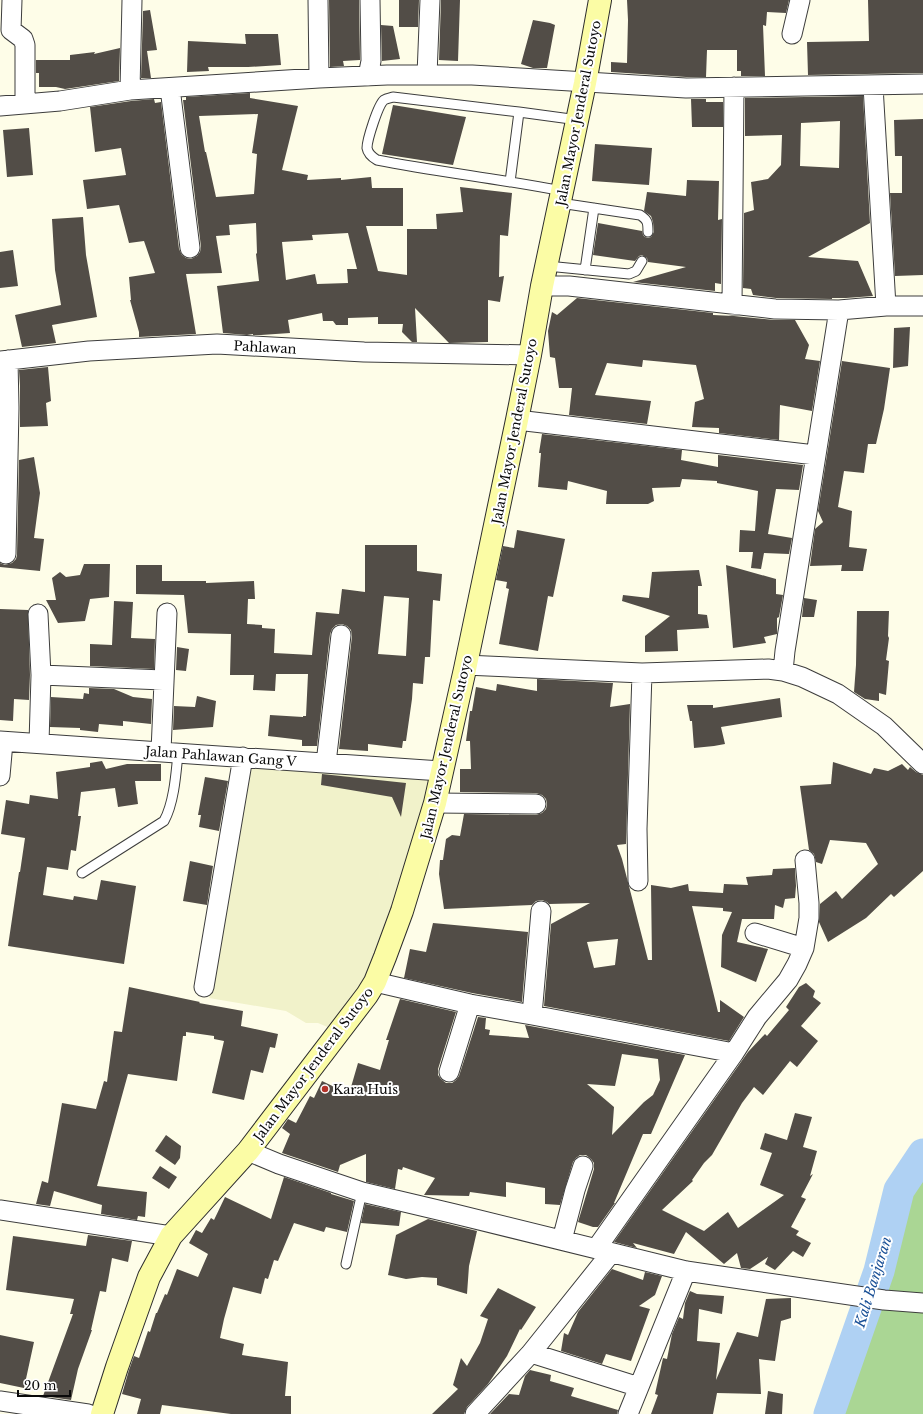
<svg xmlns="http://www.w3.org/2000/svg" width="923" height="1414" font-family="'Libre Baskerville',serif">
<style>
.farmland{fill:#f1f2ca}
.forest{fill:#aad694}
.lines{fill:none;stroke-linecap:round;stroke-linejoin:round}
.river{stroke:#afd1f3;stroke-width:31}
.building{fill:#524d47;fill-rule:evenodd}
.service-casing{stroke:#3d3d3d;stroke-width:11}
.minor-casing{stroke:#3d3d3d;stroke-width:21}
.secondary-casing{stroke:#2c2c2c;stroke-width:24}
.service{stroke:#fff;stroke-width:9}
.minor{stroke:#fff;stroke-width:19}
.secondary{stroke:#fbfca5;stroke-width:22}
.poi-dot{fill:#b43329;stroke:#fff;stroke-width:1.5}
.labels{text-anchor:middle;stroke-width:4;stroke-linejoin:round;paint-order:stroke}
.street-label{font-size:13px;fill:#0a0a0a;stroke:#fff}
.poi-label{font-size:13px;fill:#0a0a0a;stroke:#fff;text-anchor:start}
.water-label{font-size:14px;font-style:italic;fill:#1a5096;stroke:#fff}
</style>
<rect width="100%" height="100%" fill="#fefde8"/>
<path class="farmland" d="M247 762 435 776 374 980 337 1031 318 1023H306L286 1011 209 998 221 941Z"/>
<path class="forest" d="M923 1154V1414H829L879 1271 899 1190Z"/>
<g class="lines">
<path class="river" d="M829 1414 879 1271 899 1190 923 1154"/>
</g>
<path class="building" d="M329 0H359L360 60 343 61 344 66 330 67Z
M399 0H419L418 27H399Z
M441 0H460L458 61 439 60Z
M627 0H789L786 13 767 12 766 26 763 25 765 76H741V71H737V50H707L706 77H686L611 72V62L627 63 628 20Z
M868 0H923V73L808 75 807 42 869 41Z
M150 10 157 50 147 51 151 78H141L143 11Z
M533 20 550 23 555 25 547 68H533L521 64Z
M381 25 393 26 400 59 382 61Z
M245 34H278L281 65 248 67H208L209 71 187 72 188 41 246 44Z
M120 48 119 81 65 89 56 87H39V73H36V60H70V55L95 52 94 54Z
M250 93V98L298 106 282 170 308 175 307 180 341 178V180L371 177 372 188H403V226H366L378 271 407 275V229H437L436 214 463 212 460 187 512 193 508 236 500 235 499 277 504 276 500 302 488 300V342L449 343 415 308 417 342H412L402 332 403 324H378V317L348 318V325H336L333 321H323L322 313 288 320 290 333 261 335H253V334L247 335 223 333 217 286 259 281 256 254 257 253 256 223 229 225 230 235 216 236 222 273 186 274 196 334 139 337V332L130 300H131L129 277 155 273 144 241 129 243 119 205 87 209 83 180 126 175 121 148 95 152 90 107 131 101 154 99 155 103 161 102 179 249 182 255 186 258 191 259 197 256 200 252 201 247 183 100H186V97ZM258 114 252 153 257 154 254 194 216 197 206 152H205L199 116ZM348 233 357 269H347L348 283 317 284 315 274 286 280 282 242 313 240 312 235Z
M863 96 870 223 808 257 858 261 873 296 846 298H832V299L776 298 753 295 751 289 743 288 744 213 754 210 751 182 768 179 781 165 782 135 745 136V98ZM840 121 839 168 800 166 801 123Z
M691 99H706V102H723V127H692Z
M393 105 466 117 453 165 382 154Z
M923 119V275L895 276 890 193H902V156H895L894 120Z
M29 128 33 175 7 177 3 130Z
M595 144 652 148 649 185 592 181Z
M687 180 719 181 718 220 722 219 721 284 715 283V291L633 282 686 267 648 262 647 258 642 255 639 256 635 261 593 255 598 223 642 231V229L643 235 645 237 648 238 651 237 654 232 653 222 651 216 644 211 647 192 686 196Z
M83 217 86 255 97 317 52 325 56 343 22 347 15 315 61 305 55 270 52 219Z
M13 250 18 286 0 288V252Z
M577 298 713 313V315L734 316 774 320H795L809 345 805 359 820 361 812 411 780 405 779 440 719 433V428L692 427 695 402 704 399 696 365 643 360 642 367 607 363 595 395 651 401 647 424 569 415 572 388H559L555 358 550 357 548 331 552 312 557 315Z
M910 327 908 366 893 368 894 328Z
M842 361 890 368 884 409 876 444H868L864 473 844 471 838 507 852 511 849 547 867 549 863 571H841L842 565 810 566 815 529 823 522 818 511Z
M48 367 51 401 46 403 48 426 20 427V386L19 370Z
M542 434 682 450 681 460 718 467V455L803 465 799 490 776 489 768 534 792 538 789 554 764 553 761 569 751 568 753 552H739L740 530 755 531 758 491 717 483V481L682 479 680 487 652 488 654 501 648 504H606L607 491 568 481 567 490 538 487 541 453H539Z
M34 457 40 493 34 538 44 539 40 571 0 567V563L5 565 12 563 16 559 17 555 19 460Z
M517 530 565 539 553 597 548 596 538 651 499 644 509 589 506 588 507 582 496 580 503 546 514 548Z
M365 545H417V571L442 574 440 601 433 600 430 657H425L423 684 413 683 412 699 406 741H403L402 748 368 744V751L339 749 352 636 351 630 347 626 342 624 336 625 332 629 330 634 317 746H302V740L268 736 270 715 303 717V716H306L308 674H276L275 691 253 690 254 675H230L231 634 188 633 184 595 136 594V565H162V581H206V583L254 581 255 599H248L247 624 262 625V628L275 629 274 653 312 655 316 612 339 614 342 589 365 592ZM384 596 409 598 406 656 378 654Z
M84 564H110L109 597 90 599 85 621 58 623 46 600H56L52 578 60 572 66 577 80 575Z
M726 565 776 579V594L783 595 779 617 777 618V634L764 637 766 643 733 648Z
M699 570 702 586H698V614L707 615 709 628 677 630 678 651 645 652V636L670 616 622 601 623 595 649 598 652 572Z
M804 598 817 600 814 617H802Z
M114 601 133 602 131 638 155 639 154 669 90 666V644L112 645Z
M0 609 28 610 30 675 29 700 14 699 13 721 0 720Z
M857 611H889L888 636 889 638 886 660 889 661 886 695 879 693V701L865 699 854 692 856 665Z
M177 647 189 649 186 671 176 670Z
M537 679 613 683 610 707 630 704 626 844 617 845 622 859 648 960H652L651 885 671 888 688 884 689 891 723 893 724 884 748 885 746 877 772 875 773 869 795 868 796 886 795 898 785 899 783 908 775 905 774 919H742L737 942 768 949 756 982 721 967 722 935 732 912 723 911V908L692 906 718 1012H720V1000L744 1017 729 1041 544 1006 551 924 590 903 549 904 547 902 542 900 536 901 532 905 444 909 439 874 440 860H443L446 839 452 835 460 836 464 814 536 815 542 813 546 809 547 804 546 799 542 795 536 793 460 792V769H471L470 741H466L470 711H472L476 687 496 691 497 684 537 691ZM618 939 615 965 594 968 587 942Z
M89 688 114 689 133 697 152 699 151 724 123 721V726L99 724 98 732 80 730V728L50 727 51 697 83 699 84 693 89 694Z
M197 696 216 701 213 727 173 730 174 706 195 707Z
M780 698 782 717 721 727 725 744 714 746 694 748 692 721H690L687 705H713V708Z
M102 761 106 769 127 764H161V781H135L138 804 118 807 115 788 81 792 78 816H81L76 851 71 850 68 870 47 867 43 895 73 900 74 896 97 900 101 880 136 886 124 964 8 946 19 872H20L25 838 1 834 6 800 29 804 30 795 58 799 56 772 90 767V763Z
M833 762 871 774 874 768 888 771 902 764 908 770 910 767 916 772 923 775V871L894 897 891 894 866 918 828 942 819 922 820 904 836 891 842 899 878 864 866 843 830 840 822 864 816 862 814 854 809 850 800 786 831 784Z
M322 774 406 783 401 817 392 797 321 785Z
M205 777 228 781 219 831 199 827 201 815H198Z
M190 861 213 866 207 905 183 901Z
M433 923 528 932 522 1002 472 993 404 978 410 949 426 952Z
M806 983 815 991 813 997 821 1003 801 1026 818 1041 797 1067 790 1061 763 1095 754 1087 742 1103 712 1155 704 1163 692 1180 693 1181 662 1210 704 1231 728 1212 738 1228 784 1195 760 1185 772 1153 760 1149 765 1133 787 1140 795 1113 812 1117 803 1147 817 1151 810 1176 813 1174 801 1197 806 1199 791 1227 799 1231 796 1235 811 1243 803 1257 793 1251 775 1270 765 1264 768 1257 750 1269 741 1268 737 1253 724 1264 686 1232 674 1254 633 1243 637 1248 614 1242 748 1052 765 1034 767 1036 789 1010 786 1007 799 987Z
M129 987 200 1002 199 1003 243 1011 241 1026 278 1034 275 1048 270 1047 263 1073 251 1070 244 1100 212 1093 224 1041 214 1039V1036L186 1032V1036H183L177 1081 128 1074 97 1186 147 1192 145 1217 138 1216 137 1220 101 1214 102 1205 54 1191 50 1206 36 1204 42 1181 48 1183 62 1103 96 1109 104 1081 107 1082 114 1031 122 1032Z
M400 999 456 1012 438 1069V1075L441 1079 446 1083H452L456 1080 459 1076 478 1017 486 1018 485 1029 490 1030 489 1035 529 1038 525 1025 685 1055 651 1134H643L614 1203H615L598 1227H593L578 1222 594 1169V1163L591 1159 586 1155H580L576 1158 573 1162 560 1205 545 1204V1188L506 1182V1197L470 1192 469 1196 424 1195 435 1178 403 1167 402 1170 398 1169 395 1189 366 1182V1154L340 1165 338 1172 282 1153 290 1134 282 1128 288 1119 296 1123 310 1096 314 1098 322 1081 349 1094 358 1063 380 1070 389 1040H386ZM622 1054 658 1059 660 1080 653 1095 644 1102 612 1135 614 1107 587 1084 615 1086Z
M166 1135 181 1146 180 1158 175 1165 155 1151Z
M160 1166 177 1177 169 1189 152 1178Z
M284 1177 331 1193V1194L354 1201 347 1232 326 1227 324 1232 294 1223 278 1261 274 1260 268 1279 265 1278 261 1294 233 1287 224 1319 220 1338 244 1344 242 1355 288 1362 285 1396H291V1414H231L162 1405 160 1414H137L141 1399 122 1394 129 1370 134 1356 139 1358 148 1331 150 1332 156 1313H157L165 1294 167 1295 177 1269 198 1277 208 1254 189 1243 196 1230 202 1233 211 1218 214 1220 225 1197 271 1219Z
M365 1204 401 1212 399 1226 361 1223Z
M428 1219 477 1231 469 1266 467 1294 437 1285V1278L422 1277 406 1279 388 1275 396 1235Z
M88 1235 132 1241 128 1262 112 1258 106 1292 100 1291 91 1330H92L78 1369 71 1400 43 1396 73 1314H70L74 1299 6 1290 13 1236 86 1246Z
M612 1269 643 1280 645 1272 662 1276 655 1295 639 1306 650 1309 631 1361 606 1354 602 1364 561 1351 564 1333 568 1335 578 1312Z
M498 1288 536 1307 521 1330 520 1329 507 1356 488 1384 467 1407 464 1414H432L458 1389 453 1385 461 1358 467 1366 480 1343 488 1319 480 1316Z
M690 1291 697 1294 724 1296 722 1314 699 1309 697 1341 720 1343 716 1380 737 1332 758 1337 766 1299 791 1298V1318L781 1321 775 1361 759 1359 761 1394 717 1393 713 1414H651L658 1395 655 1394 663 1358 667 1359 672 1334 679 1317 683 1319 685 1303Z
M0 1335 34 1342 24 1388 0 1383Z
M530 1370 551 1375 550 1381 574 1388 571 1396 618 1410 617 1414H490L509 1394 519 1395 525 1376Z
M768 1391 783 1394 782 1414H765Z"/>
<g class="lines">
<g class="service-casing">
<path id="service" d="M519 112 578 120
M510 182 519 112 393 97C390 98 387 98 384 100 378 105 367 140 367 148 368 154 372 157 377 160 438 172 501 179 562 191
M560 203 640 215C648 220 648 223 648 232
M547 266 629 274 636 271 642 261
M585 270 594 208
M82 873 164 821C174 803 176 774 178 753
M346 1264 362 1192"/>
</g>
<g class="minor-casing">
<path id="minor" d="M12 0 11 30 23 39 25 45V104
M318 0 319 78
M792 34 800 0
M427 75 430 0
M368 76 371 61 370 0
M873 86 886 306
M170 88 190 248
M130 90 132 0
M0 106 60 101 130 90 319 78 387 75H472L686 88 923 84
M542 286H569L775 309 839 310 886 306H923
M732 305 734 87
M0 361 89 351 217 344 364 352 530 355
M517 420 815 455
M6 554 9 408 8 360
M38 614 41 675 39 743
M465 665 642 673 768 669 783 671 785 651 839 310
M783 671 802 677 838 694 884 726 923 764
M41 675 163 680
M0 741 441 771
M161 751 167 613
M326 763 341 635
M0 776 3 742
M435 803 536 804
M638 881 637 829 642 673
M755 933 804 948
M375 982 470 1004 532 1015 734 1053
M204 987 243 757
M532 1015 541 911
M449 1072 470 1004
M248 1151 279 1164 362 1192 455 1214 686 1271 884 1300 923 1303
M0 1210 171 1236
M562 1240 575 1190 583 1166
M596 1249 734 1053 757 1017 788 980 797 964 804 948 809 918V903L805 860
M531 1353 639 1387
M0 1401 88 1414
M475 1414 531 1353 611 1253
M628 1414 686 1271"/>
</g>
<g class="secondary-casing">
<path id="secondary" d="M102 1414 117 1367 149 1277 171 1236 248 1151 367 995 375 982 385 957 402 911 435 803 465 669 517 420 530 355 542 286 585 83 600 0"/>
</g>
<use href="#service" class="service"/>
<use href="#minor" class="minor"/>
<use href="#secondary" class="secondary"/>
</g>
<circle class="poi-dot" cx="325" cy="1089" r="4"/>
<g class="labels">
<g class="street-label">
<text transform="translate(578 113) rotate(-79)" y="5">Jalan Mayor Jenderal Sutoyo</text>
<text transform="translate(265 347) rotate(3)" y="5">Pahlawan</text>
<text transform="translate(514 431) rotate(-79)" y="5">Jalan Mayor Jenderal Sutoyo</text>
<text transform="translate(446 747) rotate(-77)" y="5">Jalan Mayor Jenderal Sutoyo</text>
<text transform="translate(221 756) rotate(4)" y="5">Jalan Pahlawan Gang V</text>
<text transform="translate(313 1064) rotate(-53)" y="5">Jalan Mayor Jenderal Sutoyo</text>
</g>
<g class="poi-label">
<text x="333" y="1094">Kara Huis</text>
</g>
<g class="water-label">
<text transform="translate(873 1282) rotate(-73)" y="5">Kali Banjaran</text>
</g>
</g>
<path d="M18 1390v6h52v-6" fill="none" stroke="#0a0a0a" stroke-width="2"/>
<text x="24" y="1390" font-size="12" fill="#0a0a0a" stroke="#ffffff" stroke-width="3" paint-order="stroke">20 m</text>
</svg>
